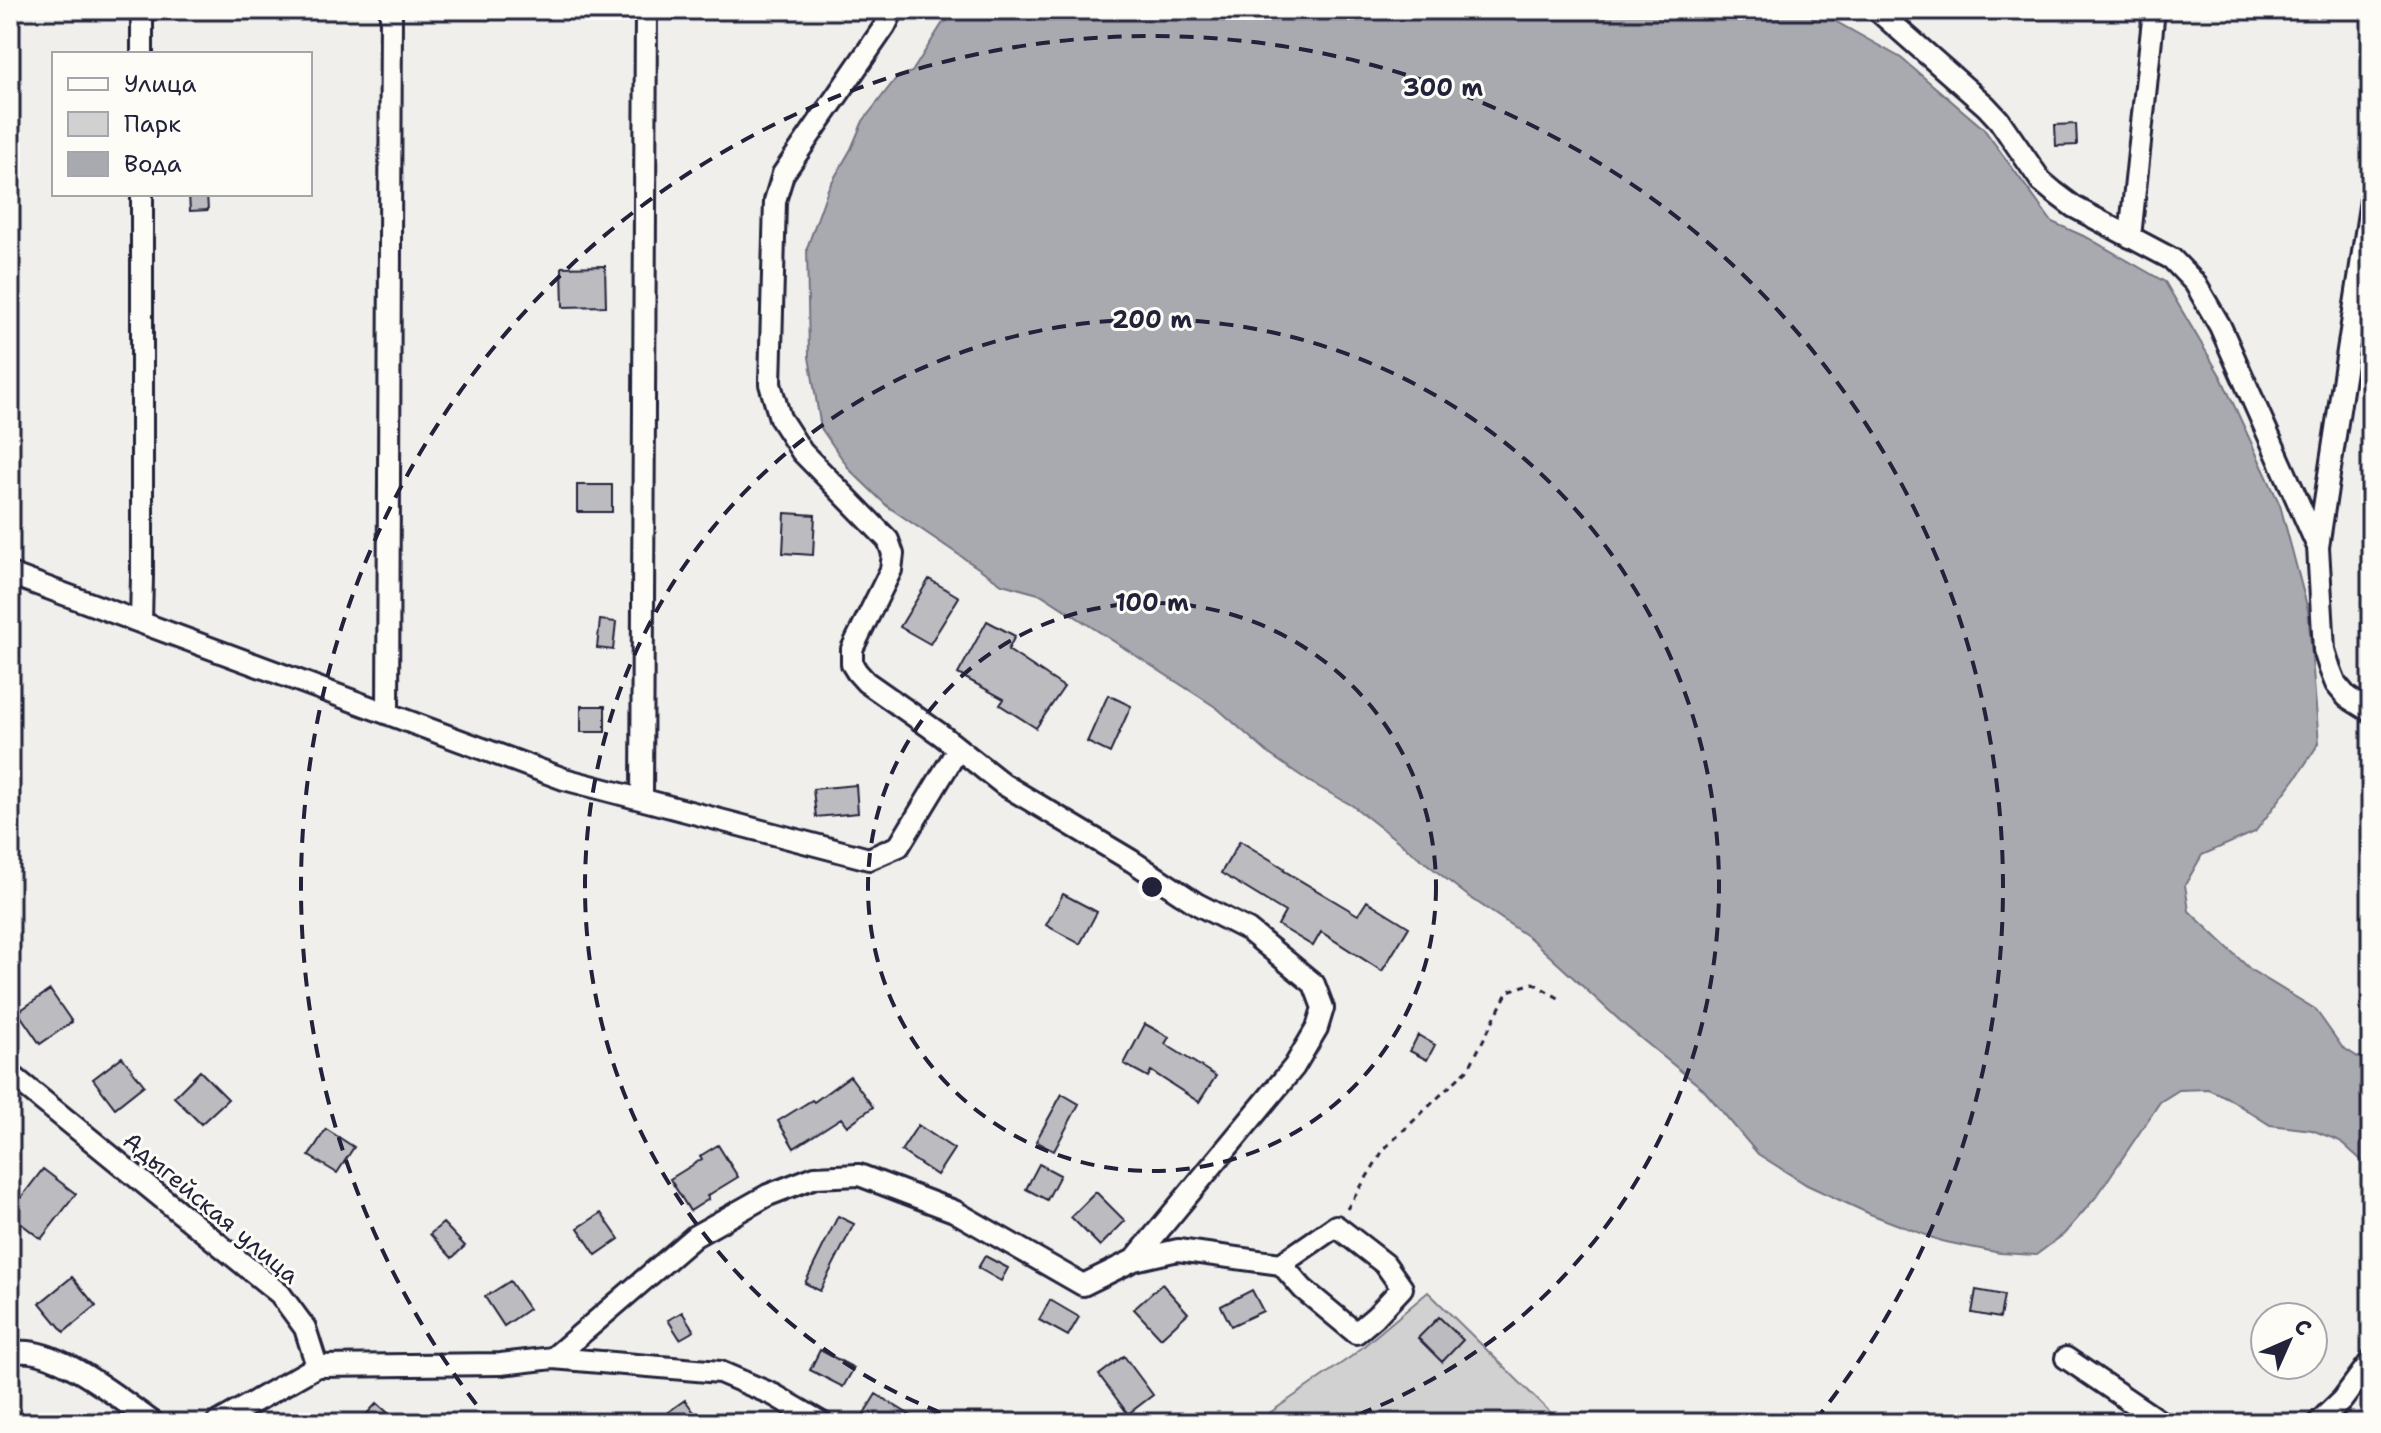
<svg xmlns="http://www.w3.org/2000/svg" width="2381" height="1433" font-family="'Shantell Sans',sans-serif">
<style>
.green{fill:#d2d1d1;stroke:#7a7a86;stroke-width:2}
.water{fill:#a9a9b0;stroke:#737381;stroke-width:2}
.building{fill:#bcbcc0;stroke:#22223b;stroke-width:2}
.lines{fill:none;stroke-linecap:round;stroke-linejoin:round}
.minor-casing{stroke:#22223b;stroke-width:26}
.path{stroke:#22223b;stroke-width:3;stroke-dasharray:6 6;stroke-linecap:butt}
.minor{stroke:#fdfcf7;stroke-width:20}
.ring{fill:none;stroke:#22223b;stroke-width:4;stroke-dasharray:14 10}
.labels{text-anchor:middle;stroke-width:6;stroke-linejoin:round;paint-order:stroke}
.street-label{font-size:24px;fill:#22223b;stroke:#fdfcf7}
.centre{fill:#22223b;stroke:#fdfcf7;stroke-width:4}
.ring-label{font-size:24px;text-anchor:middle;font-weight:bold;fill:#22223b;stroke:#fdfcf7;stroke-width:6;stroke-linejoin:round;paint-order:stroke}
</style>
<rect width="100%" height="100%" fill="#f0efec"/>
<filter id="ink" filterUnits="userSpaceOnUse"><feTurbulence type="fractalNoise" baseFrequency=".0125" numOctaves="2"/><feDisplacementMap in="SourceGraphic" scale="16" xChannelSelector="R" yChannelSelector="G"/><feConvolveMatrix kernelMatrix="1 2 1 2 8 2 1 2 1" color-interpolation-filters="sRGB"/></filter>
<g filter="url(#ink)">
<path class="green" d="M1428 1292 1561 1423H1255L1352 1356Z"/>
<path class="water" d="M965 10H1821L1826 16 1901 58 1983 128 2052 222 2088 238 2165 282 2221 377 2280 505 2308 610 2319 743 2298 775 2255 832 2202 855 2185 885 2189 911 2251 970 2315 1009 2342 1047 2358 1057H2371V1169L2340 1141 2312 1130 2270 1125 2226 1097 2208 1089 2179 1090 2160 1102 2097 1196 2064 1234 2036 1255 2000 1253 1941 1241 1870 1214 1807 1185 1758 1154 1703 1089 1627 1027 1530 938 1468 896 1353 806 1310 782 1269 754 1217 708 1042 595 1002 584 887 506 850 470 821 428 809 357 807 248 828 189 851 149 863 121 897 77 912 72 942 24Z"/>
<path class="building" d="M2076 124 2077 145 2056 146 2055 125Z
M189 194H207L208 210 190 211Z
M605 266 606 306 563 307 562 267Z
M577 485H612V512H577Z
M785 513 815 515 813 555 783 553Z
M929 579 959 597 930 644 900 627Z
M600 620 616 622 613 650 597 648Z
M987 621 1015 636 1008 650 1064 687 1036 728 1000 705 1004 699 958 674Z
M1108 695 1131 706 1110 753 1087 742Z
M581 706H605V732H581Z
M856 785 858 813 816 817 813 789Z
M1240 841 1284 868 1283 870 1358 915 1367 901 1409 927 1382 971 1321 932 1313 946 1278 925 1285 912 1221 873Z
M1063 894 1097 912 1080 944 1046 925Z
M50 990 72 1022 40 1044 18 1012Z
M1145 1024 1169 1037 1165 1044 1216 1076 1199 1102 1151 1071 1148 1077 1124 1064Z
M1418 1035 1435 1045 1427 1060 1410 1051Z
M122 1057 144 1085 115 1108 93 1079Z
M200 1071 228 1099 201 1124 174 1097Z
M850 1076 873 1107 847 1126 841 1118 794 1148 778 1121 812 1100 814 1102Z
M1062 1094 1079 1104 1054 1151 1036 1141Z
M918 1125 954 1149 937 1175 901 1151Z
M326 1129 354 1147 337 1173 309 1156Z
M718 1145 738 1177 707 1196 709 1199 690 1211 670 1179 702 1159 700 1156Z
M1039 1164 1060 1175 1047 1200 1026 1189Z
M43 1169 76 1194 41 1239 10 1215V1212Z
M1096 1192 1125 1221 1100 1246 1071 1217Z
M601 1213 619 1239 596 1255 578 1228Z
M838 1216 854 1224 820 1291 805 1283Z
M443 1223 465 1246 452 1258 430 1234Z
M985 1256 1008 1268 1001 1281 978 1268Z
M72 1277 96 1306 64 1332 40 1303Z
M510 1281 529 1309 504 1326 485 1297Z
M1162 1284 1188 1313 1161 1338 1134 1309Z
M1252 1290 1263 1311 1231 1326 1221 1306Z
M1976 1290 2004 1295 2000 1318 1972 1313Z
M1050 1300 1079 1317 1068 1336 1039 1320Z
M682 1312 694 1331 680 1339 668 1320Z
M1439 1317 1463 1340 1442 1362 1418 1338Z
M820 1350 854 1368 843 1387 810 1370Z
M1124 1356 1153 1395 1128 1414 1099 1375Z
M876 1394 923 1423H858Z
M685 1400 702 1423H676L668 1412Z
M377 1403 399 1423H358Z"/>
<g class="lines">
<g class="minor-casing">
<path id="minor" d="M142 10V54
M893 10 885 26 783 174 775 201 770 384 780 418 802 452 888 540 893 554 891 570 852 649V664L857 672 866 682 940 734 1003 784 1132 861 1197 904 1248 930 1314 984 1323 1008 1317 1028 1294 1067 1134 1260
M1877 10 1986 106 1999 120 2041 181 2054 192 2074 207 2172 259 2195 283 2220 326 2318 547 2324 650 2330 669 2336 684 2347 697 2371 712
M2130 237 2154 10
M2318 547 2371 200
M10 574 564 779 869 859 899 846 958 749
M141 622 142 576V194
M388 714 391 10
M642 799 646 10
M10 1074 280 1294 305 1328 317 1366
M10 1354C49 1339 122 1401 154 1423
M553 1358 720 1372 774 1395 822 1423
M2066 1358 2162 1423
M217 1423 317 1366 501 1364 553 1358 695 1236 768 1195 815 1177 859 1175 954 1211 1083 1285 1134 1260 1178 1250 1281 1264 1303 1289 1356 1333 1375 1317 1402 1288 1385 1264 1336 1226 1281 1264
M2318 1423 2342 1400 2371 1361"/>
</g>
<path class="path" d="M1347 1209 1384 1149 1469 1068 1508 991 1533 983 1562 1000
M2366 1423 2371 1418"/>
<use href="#minor" class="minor"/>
</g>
</g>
<g class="ring">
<circle cx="1152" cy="887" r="284"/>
<path d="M963 1421A567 567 0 1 1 1341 1421"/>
<path d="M491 1423A851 851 0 1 1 1813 1423"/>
</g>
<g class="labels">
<g class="street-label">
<text transform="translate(211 1208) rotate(40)" y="8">Адыгейская улица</text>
</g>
</g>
<circle cx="1152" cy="887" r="12" class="centre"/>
<g class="ring-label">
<text x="1443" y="96">300 m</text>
<text x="1152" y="328">200 m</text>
<text x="1152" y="611">100 m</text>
</g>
<rect width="2381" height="1433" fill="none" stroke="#fdfcf7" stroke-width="40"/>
<rect x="20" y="20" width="2341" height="1393" fill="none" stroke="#22223b" stroke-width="3" filter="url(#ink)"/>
<rect x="52" y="52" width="260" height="144" fill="#fdfcf7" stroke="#a5a5ac" stroke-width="2"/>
<rect x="68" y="78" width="40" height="12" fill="#fdfcf7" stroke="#a5a5ac" stroke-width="2"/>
<text x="124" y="92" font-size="24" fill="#22223b">Улица</text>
<rect x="68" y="112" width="40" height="24" fill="#d2d1d1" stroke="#a5a5ac" stroke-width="2"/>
<text x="124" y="132" font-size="24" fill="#22223b">Парк</text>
<rect x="68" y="152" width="40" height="24" fill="#a9a9b0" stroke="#a5a5ac" stroke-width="2"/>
<text x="124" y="172" font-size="24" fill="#22223b">Вода</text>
<g transform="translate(2289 1341) rotate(45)"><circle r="38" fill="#fdfcf7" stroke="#a5a5ac" stroke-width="2"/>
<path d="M0-6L14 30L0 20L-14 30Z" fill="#22223b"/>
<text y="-12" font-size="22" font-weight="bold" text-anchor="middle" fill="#22223b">С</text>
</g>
</svg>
